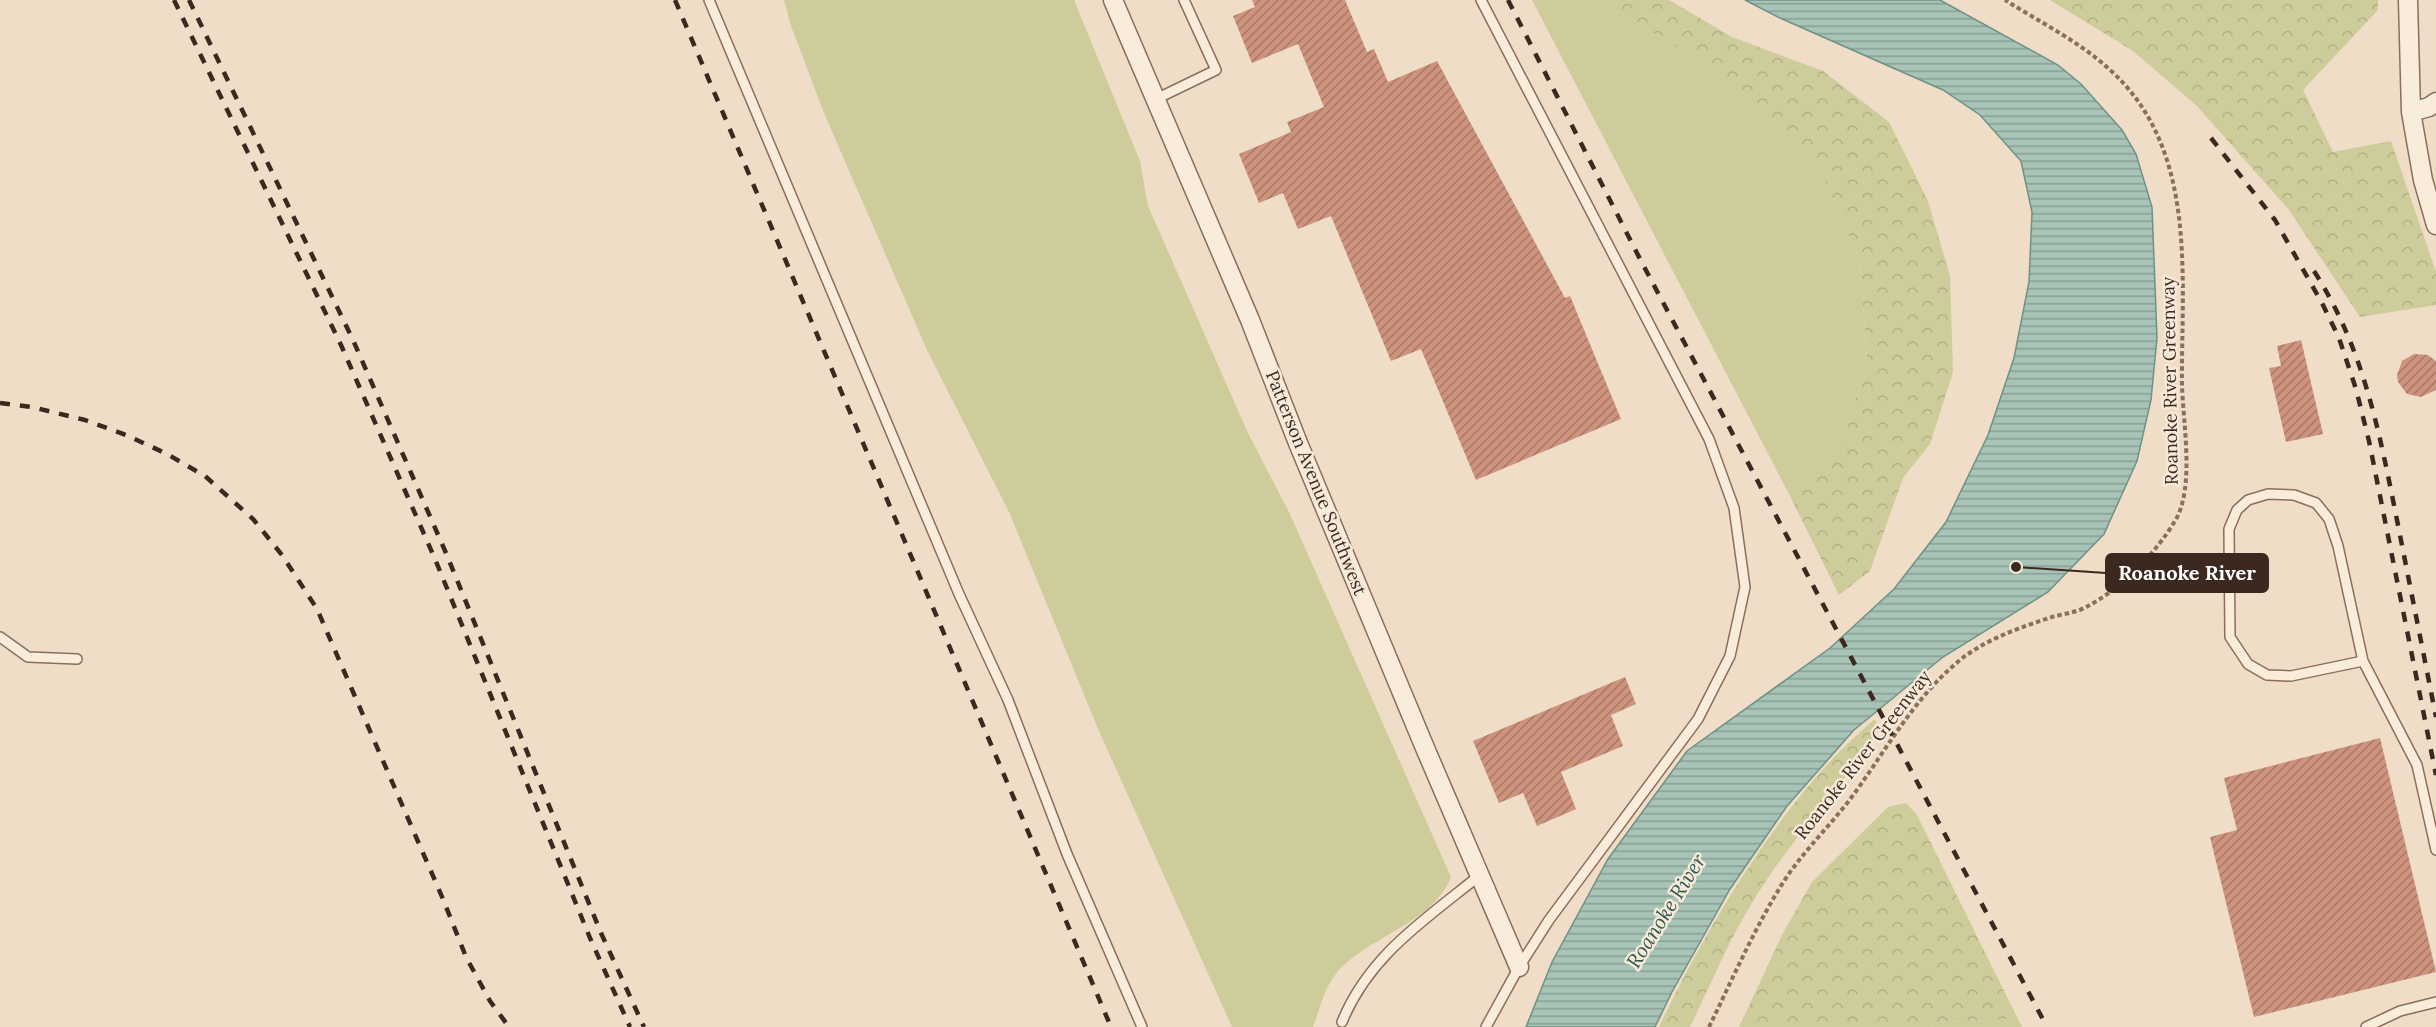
<svg xmlns="http://www.w3.org/2000/svg" width="2436" height="1027" font-family="Lora,serif">
<style>
.grass{fill:#cecc9a}
.forest{fill:url(#forest-crowns)}
.water{fill:url(#water-rules);stroke:#6e9284;stroke-width:1.5}
.building{fill:url(#building-hatch)}
.lines{fill:none;stroke-linecap:round;stroke-linejoin:round}
.lane-casing{stroke:#8b6e5c;stroke-width:12}
.street-casing{stroke:#8b6e5c;stroke-width:21}
.path{stroke:#8b6e5c;stroke-width:4;stroke-dasharray:4.5 3;stroke-linecap:butt}
.lane{stroke:#f9ecdb;stroke-width:9}
.street{stroke:#f9ecdb;stroke-width:18}
.rail{stroke:#3b2920;stroke-width:4.5;stroke-dasharray:10 10;stroke-linecap:butt}
.labels{text-anchor:middle;stroke-width:5;stroke-linejoin:round;paint-order:stroke}
.street-label{font-size:18px;fill:#3b2920;stroke:#f6e9d7}
.water-label{font-size:20px;font-style:italic;fill:#2f5b52;stroke:#f6e9d7}
.leader{fill:none;stroke:#3b2920;stroke-width:2}
.callout-dot{fill:#3b2920;stroke:#f6e9d7;stroke-width:2}
.callout{fill:#3b2920;stroke:#3b2920;stroke-width:2}
.callout-label{font-size:20px;text-anchor:middle;font-weight:bold;fill:#fff}
</style>
<defs>
<pattern id="forest-crowns" width="20" height="18" patternUnits="userSpaceOnUse" patternTransform="scale(1.5)"><rect width="20" height="18" fill="#cecc9a"/><path d="M2 6a3 3 0 1 1 6 0M12 15a3 3 0 1 1 6 0" fill="none" stroke="#b2af84"/></pattern>
<pattern id="water-rules" width="6" height="5" patternUnits="userSpaceOnUse" patternTransform="scale(1.5)"><rect width="6" height="5" fill="#a8c3b7"/><path d="M0 2.5h6" fill="none" stroke="#8a9e94"/></pattern>
<pattern id="building-hatch" width="6" height="6" patternUnits="userSpaceOnUse" patternTransform="scale(1.5)"><rect width="6" height="6" fill="#cd937d"/><path d="M-1 1l2-2M0 6l6-6M5 7l2-2" fill="none" stroke="#a87866"/></pattern>
</defs>
<rect width="100%" height="100%" fill="#efddc7"/>
<path class="grass" d="M784 0H1074L1140 161 1148 206 1248 433 1289 512 1451 877C1433 924 1363 938 1335 975 1324 989 1319 1011 1313 1027H1232L1099 731 1009 512 927 350 824 113 791 26Z
M1532 0H1597L1671 43 1770 117 1826 182 1860 261 1867 359 1845 437 1791 498Z
M2018 1019 2022 1027H1931L1939 1022Z"/>
<path class="forest" d="M1597 0H1669L1732 37 1823 71 1889 122 1928 201 1950 276 1953 372 1930 444 1903 478 1870 571 1839 595 1791 498 1845 437 1867 359 1860 261 1826 182 1770 117 1671 43Z
M2050 0H2378V10L2303 90 2333 152 2391 141 2436 272V305L2360 317 2289 210 2197 106 2133 51Z
M1875 719 1880 729C1840 789 1789 841 1752 903 1728 942 1710 986 1690 1027H1659C1708 924 1787 791 1875 719Z
M1906 803 1917 815 2018 1019 1939 1022 1931 1027H1739L1782 935 1812 882 1888 807Z"/>
<path class="water" d="M1745 0H1940L2058 65 2081 84 2122 130 2136 154 2152 207 2157 338 2151 400 2137 461 2104 534 2048 592 1943 657 1854 730 1787 806 1730 889 1672 992 1655 1027H1526L1552 962 1608 859 1687 751 1830 648 1894 589 1946 522 1988 435 2014 358 2029 282 2032 212 2021 161 1980 115 1943 90 1780 18Z"/>
<path class="building" d="M1252 0H1345L1367 52 1374 49 1388 82 1437 61 1565 298 1570 296 1621 419 1476 480 1421 349 1391 361 1331 216 1298 229 1283 193 1259 203 1239 154 1291 132 1287 122 1324 107 1298 44 1252 63 1233 16 1255 7Z
M2301 340 2323 434 2286 442 2269 368 2281 366 2277 346Z
M2414 354 2428 355 2436 361V390L2421 397 2407 394 2398 382 2397 375 2402 361Z
M1625 677 1636 704 1611 715 1623 746 1561 772 1576 809 1537 826 1523 793 1499 803 1473 741Z
M2380 738 2436 972 2254 1017 2210 837 2237 830 2224 778Z"/>
<g class="lines">
<g class="lane-casing">
<path id="lane" d="M709 0 959 594 1008 700 1067 854 1142 1027
M1481 0 1709 439 1734 508 1745 587 1730 656 1698 719 1549 920 1519 967 1486 1027
M1154 100 1216 70 1184 0
M0 637 28 657 77 659
M2363 661 2291 676 2267 675 2248 664 2230 637 2229 529 2237 510 2248 500 2268 494 2294 495 2316 503 2329 519 2338 546 2363 661 2417 765 2436 850
M1342 1022C1369 955 1426 919 1480 875
M2366 1027 2400 1011 2436 1002"/>
</g>
<g class="street-casing">
<path id="street" d="M1113 0 1250 320 1298 443 1425 748 1519 967
M2408 0 2411 112 2423 180 2436 225
M2411 112 2429 107 2436 102"/>
</g>
<path class="path" d="M1709 1027C1733 978 1755 927 1784 881 1805 849 1832 824 1854 794 1888 747 1915 697 1960 660 1985 640 2018 628 2049 618 2061 614 2075 613 2086 607 2121 589 2155 554 2175 521 2195 488 2183 423 2182 385 2181 277 2199 149 2109 69 2080 42 2038 21 2005 0"/>
<use href="#lane" class="lane"/>
<use href="#street" class="street"/>
<path class="rail" d="M174 0 341 345 435 559 590 938 630 1027
M189 0 353 340 446 553 601 933 644 1027
M675 0 1111 1027
M1508 0 1640 259 2047 1027
M2211 138 2275 220 2322 303 2339 338 2356 389 2369 441 2436 775
M2314 271C2364 349 2379 431 2397 520 2410 586 2423 651 2436 717
M0 403 32 407 85 420 126 435 167 454 205 476 253 519 282 555 317 609 443 899 466 957 490 1001 509 1027"/>
</g>
<g class="labels">
<g class="street-label">
<text transform="translate(2170 381) rotate(-91)" y="6">Roanoke River Greenway</text>
<text transform="translate(1316 483) rotate(68)" y="6">Patterson Avenue Southwest</text>
<text transform="translate(1863 755) rotate(-52)" y="6">Roanoke River Greenway</text>
</g>
<g class="water-label">
<text transform="translate(1666 911) rotate(-58)" y="7">Roanoke River</text>
</g>
</g>
<path class="leader" d="M2016 567L2106 573"/>
<circle class="callout-dot" cx="2016" cy="567" r="6"/>
<rect class="callout" x="2106" y="554" width="162" height="38" rx="6"/>
<g class="callout-label">
<text x="2187" y="580">Roanoke River</text>
</g>
</svg>
